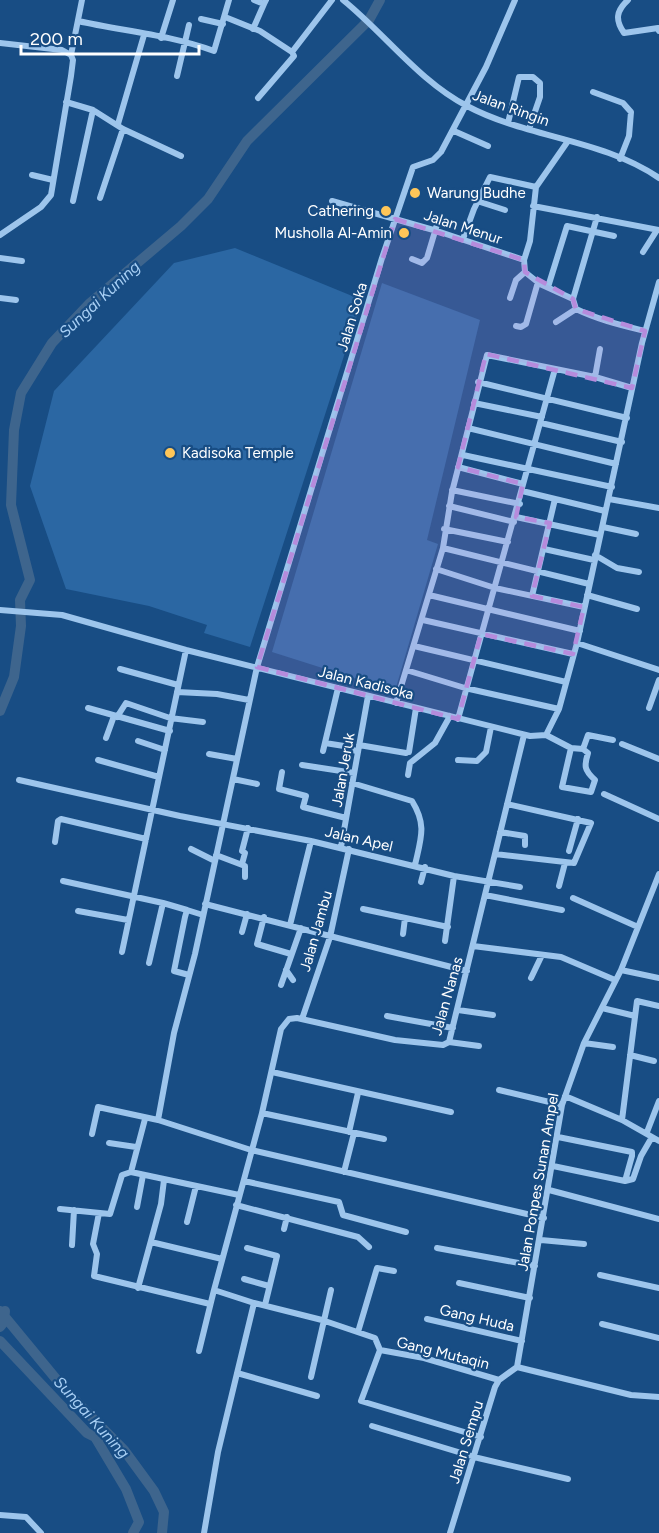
<svg xmlns="http://www.w3.org/2000/svg" width="659" height="1533" font-family="Figtree,sans-serif">
<style>
.green{fill:#2b67a3}
.lines{fill:none;stroke-linecap:round;stroke-linejoin:round}
.river{stroke:#3e658d;stroke-width:10}
.minor{stroke:#9dc5ec;stroke-width:6}
.marked{fill:#b68bdc;fill-opacity:0.2;stroke:#b68bdc;stroke-width:4.5;stroke-dasharray:12 8;stroke-linejoin:round}
.poi-dot{fill:#ffc658;stroke:#184d84;stroke-width:2}
.labels{text-anchor:middle;stroke-width:4.5;stroke-linejoin:round;paint-order:stroke}
.street-label{font-size:15px;fill:#fff;stroke:#184d84}
.poi-label{font-size:15px;fill:#fff;stroke:#184d84;text-anchor:start}
.water-label{font-size:16px;font-style:italic;fill:#a8cff4;stroke:#184d84}
</style>
<rect width="100%" height="100%" fill="#184d84"/>
<path class="green" d="M235 248 362 300 250 647 204 633 207 625 149 606 66 589 30 486 54 391 174 263Z
M382 283 480 320 427 540 438 544 395 691 272 652Z"/>
<g class="lines">
<path class="river" d="M0 711 14 677 21 626 20 600 30 580 11 505 14 430 21 393 52 343 90 303 181 226 208 199 247 141 369 20 380 0
M0 1311 66 1391 124 1450 154 1491 164 1512 162 1533
M0 1327 4 1322 5 1311
M0 1341 87 1433 95 1437 126 1489 139 1522 133 1533"/>
<path class="minor" d="M254 0 264 4 266 0
M343 0C384 33 420 82 467 106 527 138 603 139 659 178
M515 0 486 67 441 152 433 160 413 167 382 258 257 667 195 954 174 1033 158 1120 251 1150 544 1218
M628 0C616 11 615 20 624 33L658 28 659 31
M225 17 260 31 292 52
M201 19 223 24
M78 21C123 31 171 35 214 51L229 0
M253 29 264 4
M161 38 173 0
M0 43 62 50 71 55
M177 76 189 25
M593 92 623 103 631 112 629 136 620 159
M258 98 294 56 292 52 332 0
M66 102 93 110 73 201
M93 110 123 129 181 156
M508 123 519 77H533L540 83V97L529 129
M118 124 144 35
M454 131 488 146
M568 141 536 187 530 241 524 260 525 272 540 284 573 299 576 309C599 320 621 325 645 331
M32 175 53 180
M100 198 123 129
M332 201 437 231 524 260
M477 201 505 210
M533 206 659 230
M0 235 41 207 51 195 71 76 73 60 71 55 82 0
M463 239 474 209 490 177 536 187
M643 252 657 230
M0 258 22 261
M412 259 422 263 427 258 439 218
M548 287 567 226 614 236
M0 298 16 300
M510 298 516 280 525 272
M573 299 597 217
M556 322 576 309
M516 326 521 327 526 324 538 282
M595 377 600 349
M478 382 627 418
M474 403 542 417
M541 423 622 442
M468 428 616 464
M463 455 612 487
M458 467 523 484
M452 490 520 504
M522 491 605 511
M609 499 659 508
M449 506 514 522
M516 517 600 535
M603 527 636 534
M444 529 508 542
M544 549 594 560
M595 555 617 568 639 572
M436 569 495 588 584 607
M589 584 443 548 452 492 487 355 595 377 632 388
M429 595 580 631
M587 595 637 609
M532 596 555 499
M0 610 62 615 186 650 530 736 546 735 559 709 577 643 659 670
M423 620 573 654
M577 643 642 343 659 282
M414 646 566 682
M120 669 178 685
M406 670 465 688 559 709
M177 692 217 694 249 700
M396 703 443 548
M88 708 170 731
M649 708 659 680
M117 717 126 703 170 718 203 722
M458 719 555 369
M546 735 571 748 583 749
M106 738 114 716
M138 741 165 750
M325 743 344 746 358 752
M622 744 659 759
M359 745 406 753
M571 748 562 787 591 792 595 780C584 770 584 766 588 753L583 749 588 735 613 740
M323 751 338 688
M409 752 416 708
M209 754 237 759
M98 760 159 777
M458 760 477 761 486 752 491 727
M302 765 354 773
M282 772 279 789 306 796 303 807 346 818
M408 775 410 763 435 743 450 716
M233 779 257 784
M19 780 180 816 311 841 454 876 520 887
M352 783 412 801C427 825 421 838 415 865
M604 794 659 819
M500 832 525 836V845
M55 842 58 821 61 819 146 839
M341 847 368 696
M191 849 215 861
M569 851 578 819
M495 854 574 863 591 823 507 804
M216 855 245 866V877
M242 864 245 853 242 851 248 828
M63 881 163 903 149 963
M421 882 425 867
M559 886 565 863
M485 895 562 910
M573 898 638 927
M163 903 187 910
M205 904 467 971
M363 909 448 927
M78 911 128 920
M264 917 257 944 291 954
M290 925 311 841
M242 932 247 914
M403 934 405 918
M445 941 454 876
M473 946 561 957 615 980
M122 952 186 650
M286 970 293 980
M621 970 659 978
M189 975 174 971 185 917 187 910 203 915
M531 978 542 955
M281 985 301 928
M602 1008 635 1016
M458 1010 493 1015
M387 1016 453 1028
M302 1019 330 937 349 849
M449 1042 479 1046
M584 1043 613 1047
M630 1055 654 1061
M272 1072 451 1112
M499 1090 562 1105
M565 1096 622 1120 659 1141
M262 1113 384 1139
M622 1120 637 1001 659 1006
M349 1132 358 1093
M647 1132 659 1101
M92 1134 98 1107 158 1120
M109 1143 136 1147
M553 1166 625 1181 632 1156V1152L558 1137
M131 1172 145 1119
M344 1172 354 1133
M244 1181 339 1202 343 1215 406 1232
M625 1181 633 1179 641 1156 652 1137
M549 1190 659 1219
M236 1205 358 1237 369 1247
M137 1207 143 1175
M60 1209 110 1214 122 1175 131 1172 239 1195
M99 1213 93 1244 97 1254 94 1276 210 1304
M187 1222 196 1186
M284 1229 287 1217
M541 1240 584 1244
M151 1242 222 1259
M72 1245 74 1210
M247 1248 277 1256 265 1305
M437 1248 535 1266
M600 1275 659 1288
M244 1279 269 1286
M459 1283 530 1298
M138 1288 161 1204 164 1180
M254 1303 322 1320 375 1338 380 1350 361 1401 481 1437
M427 1319 522 1341
M602 1324 659 1338
M358 1332 377 1268 394 1271
M380 1350 424 1358 499 1380
M199 1351 214 1290
M517 1367 562 1105 584 1043 621 970 659 874
M517 1367 631 1395 659 1397
M237 1373 317 1396
M311 1377 331 1290
M372 1426 478 1458 568 1479
M0 1515 26 1517 41 1533
M204 1533 218 1452 254 1303 214 1290 262 1113 281 1029 289 1019 297 1018 395 1040 443 1045 449 1042 524 735
M450 1533 495 1387 499 1380 517 1367"/>
</g>
<path class="marked" d="M395 219 524 260 525 272 573 299 576 309 645 331 632 388 486 354 458 467 523 484 516 517 550 523 532 596 584 607 573 654 481 634 458 719 257 667Z"/>
<g class="poi-dot">
<circle cx="415" cy="193" r="6"/>
<circle cx="386" cy="211" r="6"/>
<circle cx="404" cy="233" r="6"/>
<circle cx="170" cy="453" r="6"/>
</g>
<g class="labels">
<g class="street-label">
<text transform="translate(511 108) rotate(20)" y="5">Jalan Ringin</text>
<text transform="translate(463 227) rotate(18)" y="5">Jalan Menur</text>
<text transform="translate(352 317) rotate(-73)" y="5">Jalan Soka</text>
<text transform="translate(366 683) rotate(14)" y="5">Jalan Kadisoka</text>
<text transform="translate(343 770) rotate(-80)" y="5">Jalan Jeruk</text>
<text transform="translate(359 839) rotate(13)" y="5">Jalan Apel</text>
<text transform="translate(316 931) rotate(-74)" y="5">Jalan Jambu</text>
<text transform="translate(447 996) rotate(-74)" y="5">Jalan Nanas</text>
<text transform="translate(538 1182) rotate(-80)" y="5">Jalan Ponpes Sunan Ampel</text>
<text transform="translate(477 1318) rotate(13)" y="5">Gang Huda</text>
<text transform="translate(443 1353) rotate(14)" y="5">Gang Mutaqin</text>
<text transform="translate(466 1442) rotate(-73)" y="5">Jalan Sempu</text>
</g>
<g class="poi-label">
<text x="427" y="198">Warung Budhe</text>
<text x="374" y="216" text-anchor="end">Cathering</text>
<text x="392" y="238" text-anchor="end">Musholla Al-Amin</text>
<text x="182" y="458">Kadisoka Temple</text>
</g>
<g class="water-label">
<text transform="translate(99 299) rotate(-43)" y="6">Sungai Kuning</text>
<text transform="translate(92 1417) rotate(48)" y="6">Sungai Kuning</text>
</g>
</g>
<path d="M21 45v9h178v-9" fill="none" stroke="#ffffff" stroke-width="3"/>
<text x="30" y="45" font-size="18" fill="#ffffff" stroke="#184d84" stroke-width="4.5" paint-order="stroke">200 m</text>
</svg>
